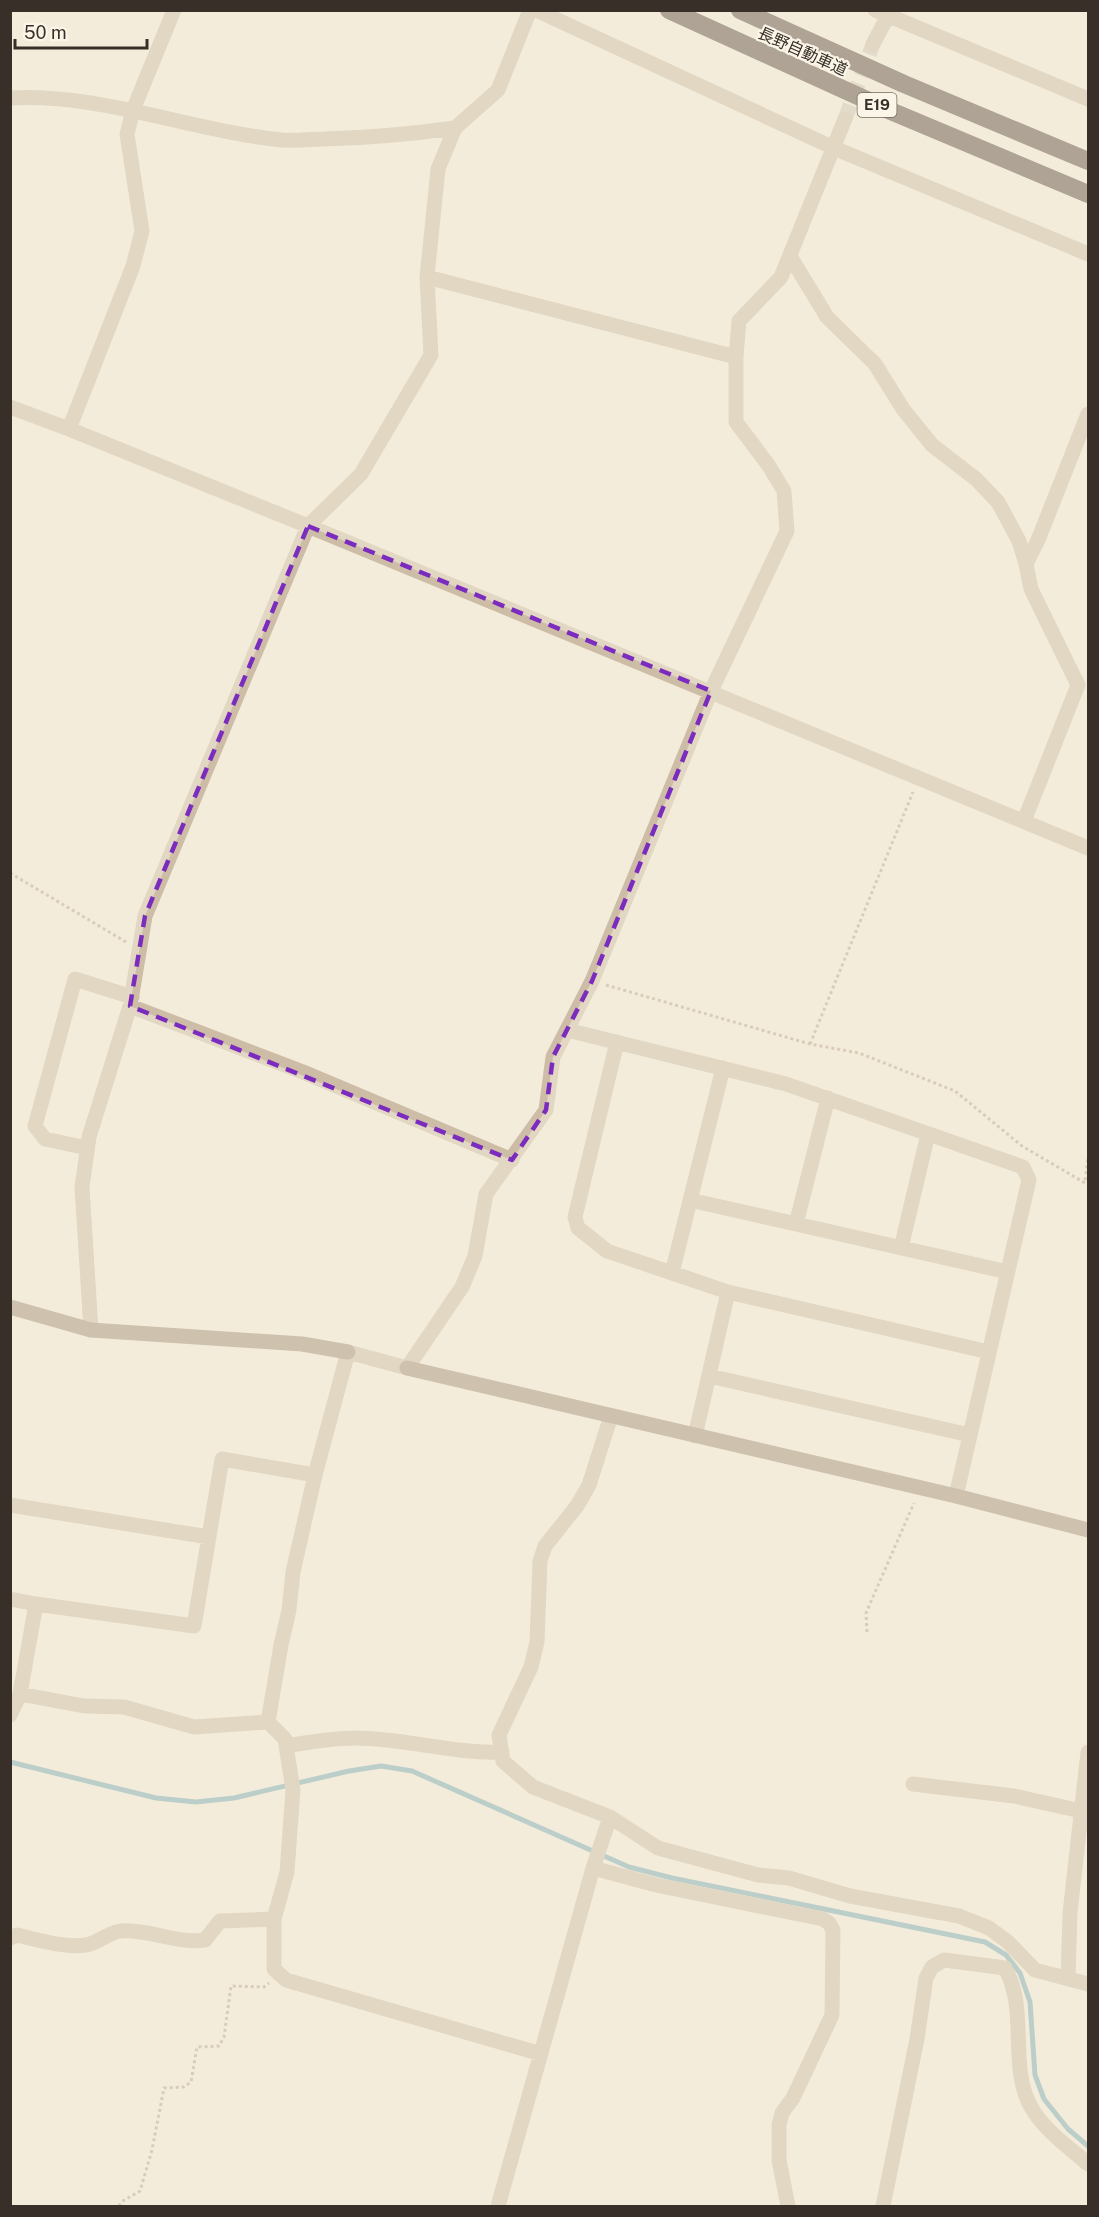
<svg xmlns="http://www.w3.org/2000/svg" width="1099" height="2217" font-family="'Public Sans','Noto Sans JP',sans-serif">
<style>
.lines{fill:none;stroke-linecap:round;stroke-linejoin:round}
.stream{stroke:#78a8b3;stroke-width:5}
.street-tunnel{stroke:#cec6b7;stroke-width:15;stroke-dasharray:15 8;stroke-linecap:butt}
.path{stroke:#b9a790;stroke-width:3;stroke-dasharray:3 3;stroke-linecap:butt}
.street{stroke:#cdbda6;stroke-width:15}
.secondary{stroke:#a18c77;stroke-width:15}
.highway{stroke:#5a4b3e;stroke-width:18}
.marked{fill:none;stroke:#7b2cbf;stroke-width:4.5;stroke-dasharray:12 8;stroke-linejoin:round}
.labels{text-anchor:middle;stroke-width:4.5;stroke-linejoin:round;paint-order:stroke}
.shield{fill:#fbf5e8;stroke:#726a62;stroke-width:1.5}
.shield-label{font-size:15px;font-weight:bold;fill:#382f28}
.street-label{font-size:16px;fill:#382f28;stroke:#fbf5e8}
</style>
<rect width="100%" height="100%" fill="#f4ecdb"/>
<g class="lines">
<path class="stream" d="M10 1762 156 1798 196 1802 234 1798 349 1771 381 1766 412 1771 629 1867 672 1878 985 1942 1006 1955 1020 1973 1030 2002 1035 2075 1044 2099 1068 2129 1088 2146"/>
<path class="street-tunnel" d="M845 119 873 44"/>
<path class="path" d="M10 873 126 942
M606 985 810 1044 859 1053 955 1091 1022 1146 1085 1183 1088 1157
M810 1044 913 792
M867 1632 866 1613 914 1503
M119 2206 121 2202 140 2191 152 2150 164 2088 184 2087 191 2082 197 2047 219 2046 224 2037 231 1986 264 1987 269 1983"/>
<path class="street" d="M536 10 834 148 1088 254
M875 10 1088 99
M873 44 891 10
M10 98C102 93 191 131 282 140 295 141 309 139 323 139 367 138 411 134 455 128
M790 256 827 317 875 364 903 409 932 445 976 479 998 502 1019 541 1026 564
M427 277 736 357
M10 407 69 429 308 526 1088 848
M69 429 133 266 142 231 127 134 133 110 174 10
M1024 821 1078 685 1031 589 1026 564 1038 540 1088 414
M130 1006 303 1072 512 1160
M567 1030 786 1084 1023 1167 1029 1180 956 1496
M617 1042 575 1217 578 1228 607 1251 728 1292 989 1352
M87 1148 45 1139 35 1126 75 979 132 997
M690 1200 1008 1272
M796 1224 828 1098
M901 1248 928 1134
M672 1273 723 1068
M91 1330 82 1187 89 1137 130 1006 145 916 308 526 361 474 431 355 427 277 438 169 455 128 498 90 530 10
M709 1376 970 1435
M611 1416 589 1485 577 1506 545 1546 540 1561 537 1642 531 1667 499 1735 503 1761 533 1787 610 1817 658 1848 758 1875 789 1878 850 1896 959 1916 989 1928 1008 1942 1035 1970 1088 1984
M695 1436 728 1292
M10 1505 209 1537
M10 1599 36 1604
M20 1694 36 1604 194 1626 222 1459 315 1475
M10 1715 20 1694 84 1706 124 1707 194 1727 268 1722 285 1739 293 1790 287 1872 274 1919V1969L286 1980 541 2054
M268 1722 281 1645 289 1610 293 1572 315 1475 348 1352 407 1368 462 1287 475 1256 486 1194 546 1110 553 1057 592 981 711 691 787 531 784 491 769 466 736 422V357L739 321 781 277 845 119
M286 1746C309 1742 332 1738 355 1738 404 1738 453 1754 502 1752
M913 1784 1014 1796 1081 1811
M593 1868 656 1885 823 1919 829 1923 833 1930 832 2015 793 2098 782 2113 779 2125V2160L788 2206
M10 1938 17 1935C39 1940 64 1948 86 1945 98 1943 109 1932 121 1931 150 1929 176 1944 205 1940L220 1921 274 1919
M1068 1979 1070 1913 1088 1752
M498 2206 593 1868 610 1817
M883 2206 917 2039 926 1978 932 1967 944 1960 1005 1968C1030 2013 1006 2069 1034 2112 1048 2133 1070 2148 1088 2164"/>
<path class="secondary" d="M10 1307 91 1330 302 1344 348 1352
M407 1368 956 1496 1088 1530"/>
<path class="highway" d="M669 10 893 112 1088 194
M740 10 904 84 1088 161"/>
</g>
<path d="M0 0H1099V2217H0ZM308 526 711 691 592 981 553 1057 546 1110 512 1160 130 1006 145 916Z" fill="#f4ecdb" fill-opacity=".55" fill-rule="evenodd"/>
<path class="marked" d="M308 526 711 691 592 981 553 1057 546 1110 512 1160 130 1006 145 916Z"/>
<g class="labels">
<rect class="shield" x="857.5" y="93" width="39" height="24" rx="4.5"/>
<g class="shield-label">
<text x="877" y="110">E19</text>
</g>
<g class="street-label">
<text transform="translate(803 51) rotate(24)" y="6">長野自動車道</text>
</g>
</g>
<rect width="1099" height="2217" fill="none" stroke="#382f28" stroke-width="24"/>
<path d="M15 39v9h132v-9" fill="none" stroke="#382f28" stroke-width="3"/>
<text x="24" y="39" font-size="18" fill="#382f28" stroke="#fbf5e8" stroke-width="4.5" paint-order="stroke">50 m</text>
</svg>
